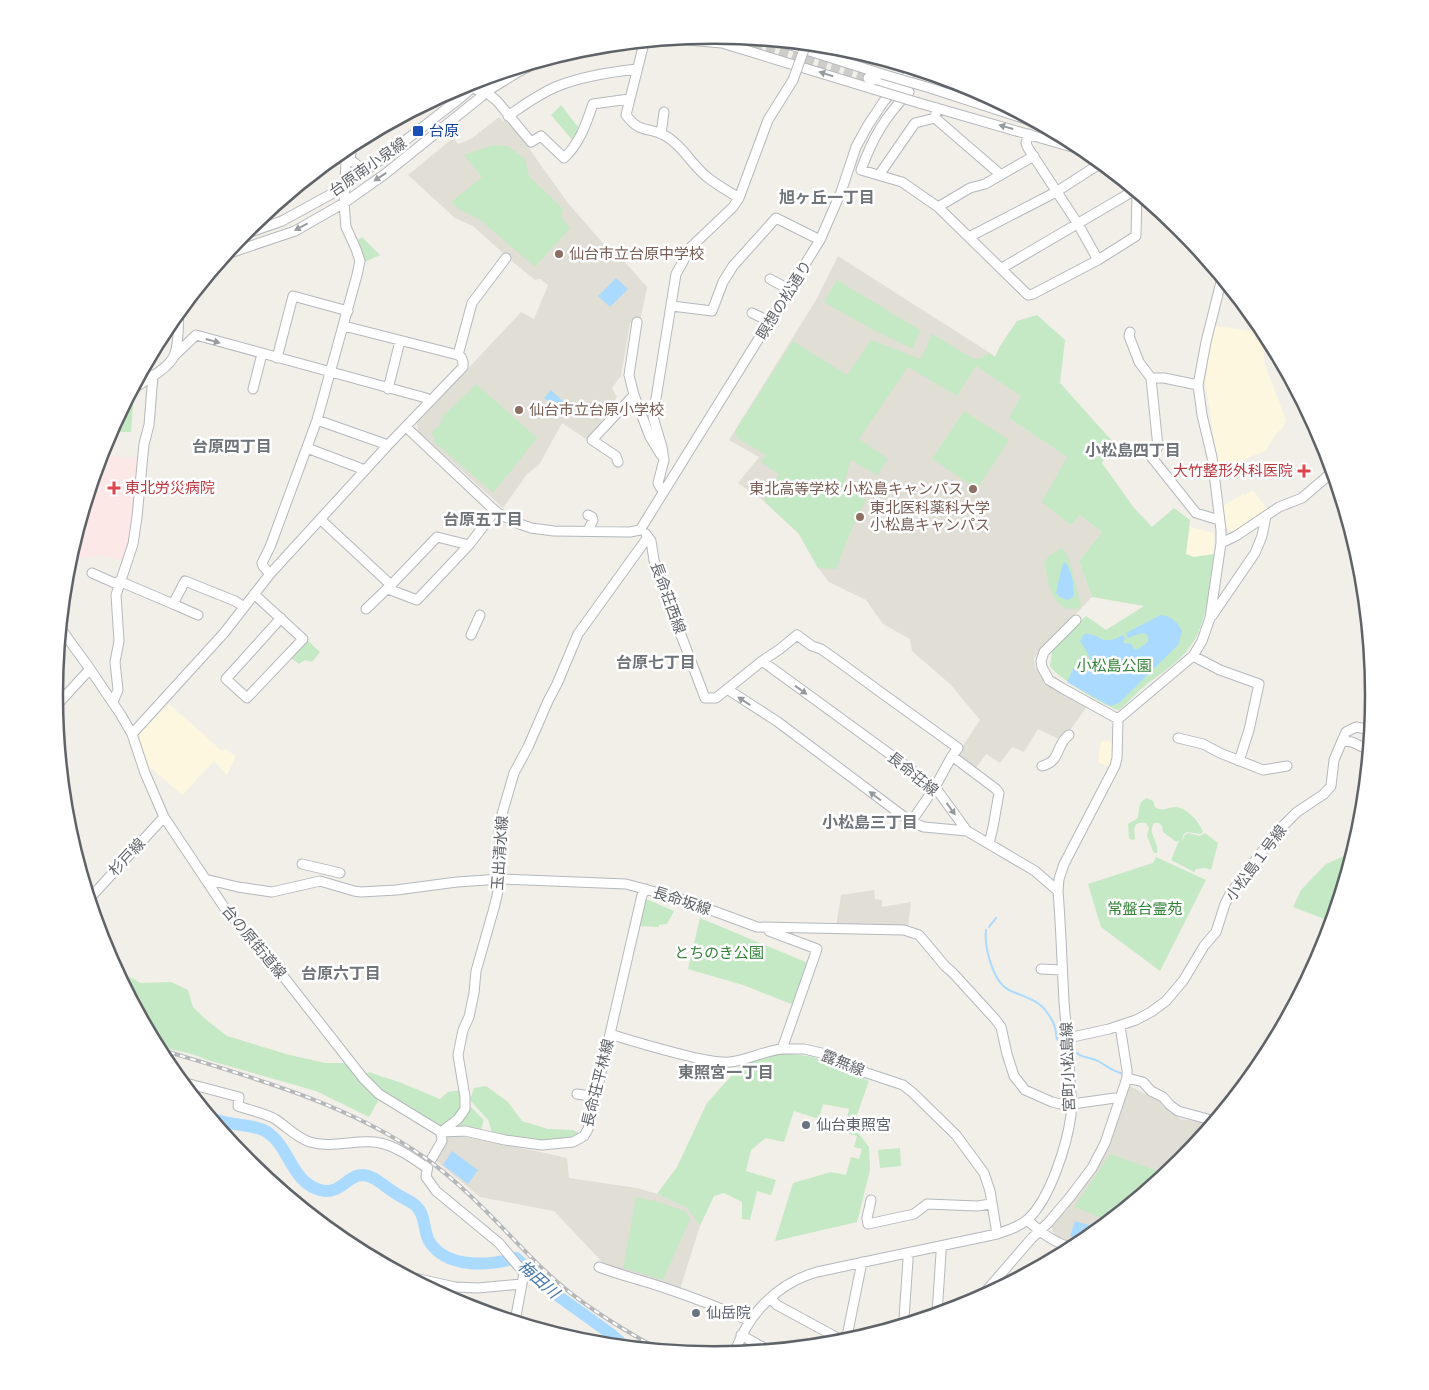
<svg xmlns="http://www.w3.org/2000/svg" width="1429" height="1390" font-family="Figtree,'Noto Sans JP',sans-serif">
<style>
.commercial{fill:#fef7e0}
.education{fill:#e1ded6}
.medical{fill:#fce8e6}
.green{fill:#c5e8c5}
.water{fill:#aadaff}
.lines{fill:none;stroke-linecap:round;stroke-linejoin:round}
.stream{stroke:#aadaff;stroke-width:2}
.river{stroke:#aadaff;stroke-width:12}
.minor-tunnel{stroke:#ccccc8;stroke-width:9;stroke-dasharray:9 4.5;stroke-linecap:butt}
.minor-casing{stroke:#b5b8bc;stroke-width:11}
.minor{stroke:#fff;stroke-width:9}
.rail-casing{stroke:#b6b7b8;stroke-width:4}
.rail{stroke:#fff;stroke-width:2;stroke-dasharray:5.5;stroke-linecap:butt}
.minor-bridge-casing{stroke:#b5b8bc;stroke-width:11;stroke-linecap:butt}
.minor-bridge{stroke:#fff;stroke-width:9}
.oneway{fill:#979a9d}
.transit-dot{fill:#1a4fb4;stroke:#fff;stroke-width:2}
.education-dot{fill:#8d6e63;stroke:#fff;stroke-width:2}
.health-dot{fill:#e0444e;stroke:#fff;stroke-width:2}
.worship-dot{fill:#6b7280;stroke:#fff;stroke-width:2}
.labels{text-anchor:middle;stroke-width:5;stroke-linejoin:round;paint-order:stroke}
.transit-label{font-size:15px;fill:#164399;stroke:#fff;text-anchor:start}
.street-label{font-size:15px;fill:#5f6368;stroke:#fff}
.education-label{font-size:15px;fill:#785e54;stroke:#fff;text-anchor:start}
.health-label{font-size:15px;fill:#be3a42;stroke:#fff;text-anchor:end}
.park-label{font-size:15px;fill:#348238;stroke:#fff}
.worship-label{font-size:15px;fill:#5b616d;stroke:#fff;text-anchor:start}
.neighbourhood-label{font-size:16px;font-weight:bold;fill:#70757a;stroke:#fff}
.water-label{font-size:16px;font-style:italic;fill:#4174aa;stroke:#fff}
.rim{fill:none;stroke:#5f6368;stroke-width:2.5}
</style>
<rect width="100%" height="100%" fill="#f1efe8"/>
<path class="commercial" d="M1213 326 1256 331 1255 340 1264 342V363L1286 420 1283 427 1276 434 1266 450 1219 471 1206 386 1207 363Z
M1253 490 1268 510 1261 516 1233 531 1227 529 1224 515 1221 507 1240 496 1243 493 1245 495Z
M1190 527 1214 533V554L1194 557 1186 554Z
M169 704 222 751 225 749 236 756 227 775 214 761 182 795 151 768 149 769 137 741 138 735Z
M1101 741 1113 742 1111 768 1098 762Z"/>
<path class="education" d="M499 117 503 121 508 117 537 160 568 203 608 249 623 260 647 287 640 322 630 323 621 376 612 388 617 397 589 441 562 423 539 465 527 474 503 508 418 431 417 423 521 312 534 319 548 285 540 279 535 280 514 263 473 226 455 218 408 175 453 138 458 144 471 139Z
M838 256 990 353 979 359 976 366 1022 396 1009 418 1067 457 1071 525 1080 515 1102 532 1079 561 1092 597 1034 658 1035 667 1048 683 1087 706 1067 735 1061 740 1038 729 1024 752 1012 747 1000 763 986 754 975 769 956 756 980 720 951 685 912 651 910 639 883 624 866 600 829 582 818 568 799 534 764 501 738 483 759 457 729 440 816 300Z
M874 890 875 899 882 900V907L911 902 908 927H836L841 895Z
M1130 1086 1162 1103 1180 1119 1213 1123 1181 1162 1081 1244 1079 1245 1059 1239 1053 1233 1051 1222 1088 1179 1107 1150Z
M455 1135 545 1153 567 1158 569 1178 637 1188 657 1194 687 1208 700 1226 680 1289 661 1281 605 1265 554 1211 480 1197 435 1160 447 1137Z"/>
<path class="medical" d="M101 455 140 459 135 517 125 562 102 555 70 560 68 563Z"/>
<path class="green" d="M561 105 578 127 573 141 551 115Z
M493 145 508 146 525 159 529 176 563 209 561 217 570 228 535 267 479 219 460 210 451 202 482 177 464 155Z
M362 237 380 255 365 262 362 261C363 254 358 248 357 241Z
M837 280 920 330 913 349 875 331 824 302Z
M1037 315 1065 340 1060 383 1113 442 1102 463 1134 508 1152 527 1174 508 1190 520 1186 554 1194 557 1214 554C1210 579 1209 609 1198 633 1188 656 1167 669 1147 684 1137 692 1129 702 1119 710 1106 707 1056 677 1050 666L1053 646 1086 616 1106 630 1144 606 1092 597 1079 561 1102 532 1080 515 1071 525 1042 502 1067 457 1009 418 1021 396 976 366 957 396 908 367 859 439 888 459 877 475 851 460 844 485 866 500 852 528 836 569 818 568 799 534 764 501 779 474 761 462 766 455 737 438 735 431 793 341 847 375 871 340 921 359 932 334 972 358 979 359 990 353 995 357 1000 346 1017 321Z
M476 384 537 438 493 493 433 441 435 438 431 433 440 425 443 416Z
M134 392 131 432H114V426L131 394Z
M964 411 1009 440 977 489 932 459Z
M1062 548 1069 559 1081 605 1080 608C1059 615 1049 592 1047 575 1046 570 1044 564 1046 560 1049 554 1057 551 1062 548Z
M306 639 320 652 312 662 305 660 299 664 290 657Z
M1147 798 1153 801 1155 807C1162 812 1166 808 1174 807 1185 806 1200 822 1203 832L1201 834 1187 832 1183 835 1182 842 1184 836 1188 833 1200 836 1205 833 1218 843 1211 870 1205 868 1196 869 1194 872 1171 860 1178 843 1180 842 1175 841 1163 832 1162 826 1159 823H1154C1147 834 1159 840 1157 853H1154L1147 836 1149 828 1146 823C1132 821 1134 829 1135 839L1132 840 1129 838 1128 824 1138 818C1139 811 1138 801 1147 798Z
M1351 853 1352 855 1331 925 1327 920 1293 907 1301 890 1326 864Z
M1156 857 1206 880 1160 971 1101 927 1088 884 1153 863Z
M646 899 674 911 667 924 659 925V927L638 926 643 904Z
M700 918 808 963 794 1005 743 985 688 969Z
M118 971 141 983 171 982 188 990 193 1007 204 1018 227 1036 286 1054 325 1063H345L379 1099 369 1117 316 1091 208 1060 192 1054 157 1046Z
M779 1052 813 1057 842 1068 869 1081 855 1120 856 1130 869 1147 870 1170 857 1222 775 1241 793 1183 831 1172 846 1175 851 1157 859 1159 862 1149 854 1147 857 1136 847 1133 846 1125 849 1109 823 1104 819 1119 794 1111 784 1142 766 1138 751 1150 746 1171 776 1180 771 1195 757 1191 750 1220 742 1219V1202L724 1193 714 1196 700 1226 687 1208 657 1194 677 1167 707 1103 744 1062Z
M370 1072 377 1075 399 1082 440 1099 448 1092 461 1090C464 1112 461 1113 445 1126L437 1125 384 1093 365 1074Z
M486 1086 508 1102 522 1121 548 1129 573 1130 579 1133 576 1137 562 1141 540 1142 492 1132 488 1120 470 1100 474 1088Z
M471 1107 484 1120 481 1129 456 1127Z
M900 1148 901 1166 880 1168 878 1150Z
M1110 1154 1166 1174 1109 1221 1074 1207Z
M636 1197 659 1202 685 1211 690 1219 663 1280 623 1268Z"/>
<path class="water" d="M616 278 628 289 610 307 598 296Z
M551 390 569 407 562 415 544 398Z
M1064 563H1066C1072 574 1075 584 1073 597L1068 600 1060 597 1056 593 1062 566Z
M1161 615C1172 617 1177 621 1182 631L1178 645 1119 703 1110 706 1067 682 1073 669C1096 663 1092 659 1080 641L1084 634C1103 633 1099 648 1123 635L1125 639 1123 641 1124 643 1131 644 1134 649H1138L1148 642C1150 627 1136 635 1128 638L1126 633Z
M452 1151 478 1170 468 1184 443 1165Z
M1075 1221 1099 1228 1098 1230 1085 1241 1070 1236Z"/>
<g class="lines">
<path class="stream" d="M989 927 996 918
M986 930C984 947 993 982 1009 990 1021 996 1037 999 1046 1011 1049 1015 1054 1023 1055 1028 1056 1032 1056 1035 1057 1039L1064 1044
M1072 1049C1082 1059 1087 1056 1098 1061 1107 1066 1114 1072 1124 1074"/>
<path class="river" d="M213 1119C220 1121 227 1123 235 1124 246 1126 257 1126 267 1132 290 1147 291 1182 320 1190 345 1197 349 1164 375 1179 383 1184 391 1191 400 1196 405 1199 412 1202 416 1206 426 1215 423 1230 429 1241 446 1269 489 1266 516 1258L554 1293 611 1334 624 1346"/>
<path class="minor-tunnel" d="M714 35 762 46 868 78"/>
<g class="minor-casing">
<path id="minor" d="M676 39 722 43 873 89
M778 41 882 74
M643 42V47L626 115C639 132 644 127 662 134 681 143 691 164 707 177 717 185 728 191 739 198L768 120 793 80
M868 78 909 92C885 117 873 137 861 170L902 182 938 207 1028 295 1033 294 1098 260 1136 236 1137 192
M930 88 1038 123
M477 90 501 73
M486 92 497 101 531 142 541 136 564 158C580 143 586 124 593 104L629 99
M919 103 1086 151
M508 116C524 105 540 93 558 86 583 76 610 72 637 69
M935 118 1001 175
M661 134 664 112
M1029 134 1026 143 1028 148 1078 224 1098 260
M351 153 350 159 358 166 367 170
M879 175 915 123 935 118 937 108
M938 207 970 188 985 184 1034 156
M242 235 282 221 335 192 367 170 459 99 482 79
M969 237 1056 192 1101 163
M227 254 295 231 344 203 385 174 492 88 518 72 538 62
M1002 268 1135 190
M770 279 790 290
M672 306 712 311 723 282 733 266 776 218 820 240
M752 313 771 322
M637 322 629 375 634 395 650 437 661 455
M1130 332 1129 336 1139 362 1151 378H1164L1198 385
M458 355 472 303 506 258
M174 356 196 335 426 398 430 401
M277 358 293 296 348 311
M1151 378 1158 447 1149 454 1196 513 1219 520
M134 388C145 381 168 369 174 356 178 347 179 324 178 313
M253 389 262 354
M388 389 400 341
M317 420 388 445
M406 427 491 507 498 513 517 523 531 528 554 531 630 532 640 530 820 240 841 192 856 147 868 125 884 101 914 69
M307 448 365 470
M618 462 616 456 592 440 634 395
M664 491 660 487 658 483 664 460 662 447 653 417 676 274 691 247 733 207 739 198
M588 515 592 517 593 520 588 531
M320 519 391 585 366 609
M646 534 651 541 654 560 662 585 705 698H716L762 661 780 649 797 635 812 646 821 649 838 661 879 691 958 748 952 756 935 787 911 822
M1221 543 1236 536 1279 507 1302 498 1330 474 1333 470
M469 545 495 511
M92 573 119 585
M270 574 263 566 262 563 270 547 317 420 357 275 360 261 356 249 346 227 344 203 346 161 352 148 357 141
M119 581 173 604 185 581 235 601 244 607
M388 589 417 600 469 545 437 537 391 585
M254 594 303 639 247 698 226 679 281 618
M173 604 198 615
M1212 616 1255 553 1262 536 1266 516
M1076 620 1044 652 1041 661 1042 667 1049 680 1062 688 1118 719
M61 629 90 669 121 715 132 734 145 773 164 817 224 907 283 976 363 1078 379 1094 441 1132 442 1141 428 1165 426 1177 436 1191 499 1243 524 1273 515 1321
M471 635 480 615
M1193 656 1220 670 1259 684 1249 730 1239 761
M762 661 935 787 967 831 1035 871 1058 891
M55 687 64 696
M727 689 778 722 911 822 924 827 967 831
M113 702 118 690 115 662 119 641 116 595 133 544 137 517 144 444 149 425 153 375
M56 706 90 669
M132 734 224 633 270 574 388 445 463 367V362L461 357 458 355 344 326
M1178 738 1203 744 1220 753 1263 770 1287 766
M1342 741 1346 732 1356 727 1371 730
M952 756 996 789 999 793 993 827 989 844
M1042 766C1062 761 1055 745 1069 735
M302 864 340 873
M205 879 238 887 272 892 320 881 354 891 361 892 396 890 457 882 501 879 626 884 681 899 757 927 904 930 919 935 925 942 945 966 953 973 995 1019 1001 1027 1007 1054 1014 1076 1025 1090 1052 1102 1065 1105 1115 1098 1119 1099
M90 898 164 817
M769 931 817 949 782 1049H804L830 1055 864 1072 903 1085 913 1093 956 1135 984 1173 990 1191 997 1234
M1041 969 1062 970
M1120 1026 1127 1070V1078L1143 1082 1151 1091 1163 1097 1170 1105 1178 1111 1215 1121
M610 1034C638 1043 667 1051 696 1058 707 1060 719 1063 730 1062 748 1060 764 1051 782 1049
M1068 1038 1109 1029 1136 1020 1151 1012 1166 1001 1183 981 1204 946 1216 932 1225 904 1230 894 1276 833 1297 812 1324 794 1331 786 1334 760 1342 741 1352 742 1369 750
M182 1082 239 1097 238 1106C249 1110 264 1113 275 1119 286 1126 297 1138 310 1142 335 1149 358 1138 380 1143 396 1146 414 1159 427 1168
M577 1094 596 1097
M441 1132 458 1119 465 1109V1097L458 1055 463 1030 469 1017 474 993 476 971 494 908 501 879 499 830 500 821 514 773 528 747 548 701 557 684 578 634 648 537
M441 1132 465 1131 505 1140 542 1145 573 1142 584 1136 588 1129 642 895 646 889
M871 1200 867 1218 868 1224 914 1214 927 1204 977 1206 991 1204
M1027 1220C1042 1233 1054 1243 1073 1248
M599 1267C620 1275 641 1280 662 1287 692 1297 721 1308 750 1321
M410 1277 455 1287 478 1288 522 1284
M770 1298 777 1305 845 1342
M980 1298 1032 1238 1048 1223 1070 1197 1092 1168 1105 1143 1127 1078
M937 1314 941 1253V1247
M903 1324 904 1318 908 1260V1254
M741 1335 768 1350
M846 1341 862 1262
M735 1353C747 1314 778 1283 817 1272L997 1234C1008 1230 1019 1227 1028 1219 1050 1199 1067 1145 1071 1115 1072 1104 1071 1092 1070 1081 1069 1054 1066 1028 1064 1001 1062 965 1061 928 1058 891L1059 879 1064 864 1115 766 1117 758 1118 719 1193 656 1202 641 1210 618 1221 543V530L1212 457 1202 415 1198 385 1206 342 1222 278"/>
</g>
<use href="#minor" class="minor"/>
<g class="rail-casing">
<path id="rail" d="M159 1049C249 1077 346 1102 424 1157 469 1189 504 1231 543 1269 577 1302 617 1326 658 1349"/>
</g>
<use href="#rail" class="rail"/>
<g class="minor-bridge-casing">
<path id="minor-bridge" d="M882 74 930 88
M793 80 806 44
M873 89 919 103"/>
</g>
<use href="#minor-bridge" class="minor-bridge"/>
</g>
<defs><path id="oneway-solid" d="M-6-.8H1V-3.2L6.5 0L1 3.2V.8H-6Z" transform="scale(1.25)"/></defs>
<g class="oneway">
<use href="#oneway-solid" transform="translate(826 74) rotate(-163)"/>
<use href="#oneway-solid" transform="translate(1006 127) rotate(-164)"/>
<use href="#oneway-solid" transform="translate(380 177) rotate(146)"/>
<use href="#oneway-solid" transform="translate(301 227) rotate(152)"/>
<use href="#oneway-solid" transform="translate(213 341) rotate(16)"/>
<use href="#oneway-solid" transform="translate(801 690) rotate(36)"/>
<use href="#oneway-solid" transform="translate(744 701) rotate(-147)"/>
<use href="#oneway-solid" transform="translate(875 796) rotate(-143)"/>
<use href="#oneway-solid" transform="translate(951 809) rotate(54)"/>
</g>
<rect class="transit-dot" x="412" y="125" width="12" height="12" rx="2.5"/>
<g class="education-dot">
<circle cx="559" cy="254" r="5"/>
<circle cx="519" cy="410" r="5"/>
<circle cx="973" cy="489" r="5"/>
<circle cx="860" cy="517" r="5"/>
</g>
<g class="health-dot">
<path d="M1301.5 463.5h5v5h5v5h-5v5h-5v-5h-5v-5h5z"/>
<path d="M111.5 480.5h5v5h5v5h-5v5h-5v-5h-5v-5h5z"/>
</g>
<g class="worship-dot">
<circle cx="806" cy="1125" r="5"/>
<circle cx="696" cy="1313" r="5"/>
</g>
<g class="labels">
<g class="transit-label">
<text x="429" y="136">台原</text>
</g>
<g class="street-label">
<text transform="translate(368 167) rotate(-35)" y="5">台原南小泉線</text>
<text transform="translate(784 300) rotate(-58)" y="5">瞑想の松通り</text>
<text transform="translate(668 598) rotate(70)" y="5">長命荘西線</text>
<text transform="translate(913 774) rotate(39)" y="5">長命荘線</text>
<text transform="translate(500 853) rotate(-86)" y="5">玉出清水線</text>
<text transform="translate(127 857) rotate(-47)" y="5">杉戸線</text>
<text transform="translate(1256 863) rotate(-53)" y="5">小松島１号線</text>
<text transform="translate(682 901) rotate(18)" y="5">長命坂線</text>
<text transform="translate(254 942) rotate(50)" y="5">台の原街道線</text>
<text transform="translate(843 1063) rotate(22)" y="5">露無線</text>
<text transform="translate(1068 1067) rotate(-92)" y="5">宮町小松島線</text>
<text transform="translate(598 1083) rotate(-76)" y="5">長命荘平林線</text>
</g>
<g class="education-label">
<text x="569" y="259">仙台市立台原中学校</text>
<text x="529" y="415">仙台市立台原小学校</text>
<text x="963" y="494" text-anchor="end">東北高等学校 小松島キャンパス</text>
<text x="870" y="513">東北医科薬科大学<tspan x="870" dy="17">小松島キャンパス</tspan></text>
</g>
<g class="health-label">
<text x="1293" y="476">大竹整形外科医院</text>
<text x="125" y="493" text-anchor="start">東北労災病院</text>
</g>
<g class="park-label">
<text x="1114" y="671">小松島公園</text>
<text x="1145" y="914">常盤台霊苑</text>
<text x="719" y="958">とちのき公園</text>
</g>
<g class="worship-label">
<text x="816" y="1130">仙台東照宮</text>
<text x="706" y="1318">仙岳院</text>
</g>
<g class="neighbourhood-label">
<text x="827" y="203">旭ヶ丘一丁目</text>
<text x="232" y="452">台原四丁目</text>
<text x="1133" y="456">小松島四丁目</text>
<text x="483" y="525">台原五丁目</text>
<text x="656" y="668">台原七丁目</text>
<text x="870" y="828">小松島三丁目</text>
<text x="341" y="979">台原六丁目</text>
<text x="726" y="1078">東照宮一丁目</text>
</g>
<g class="water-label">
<text transform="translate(539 1279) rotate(41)" y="6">梅田川</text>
</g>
</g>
<path d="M0 0H1429V1390H0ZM63 695a651 651 0 1 1 1302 0a651 651 0 1 1-1302 0Z" fill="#fff" fill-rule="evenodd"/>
<path class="rim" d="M63 695a651 651 0 1 1 1302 0a651 651 0 1 1-1302 0Z"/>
</svg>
